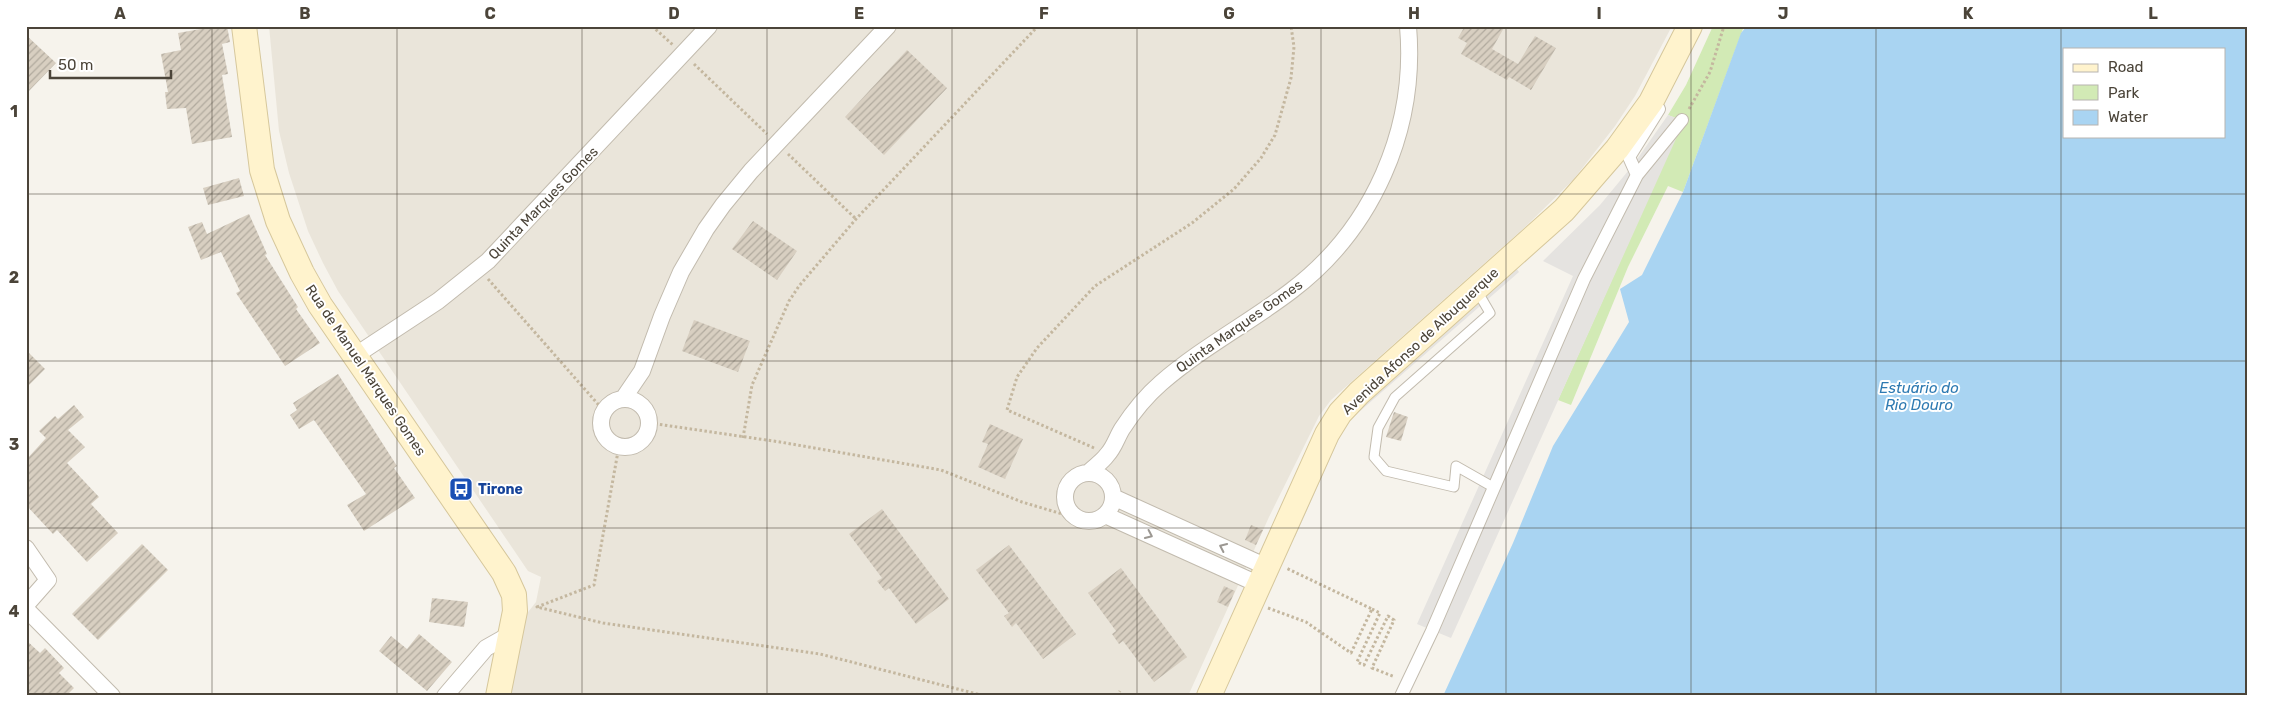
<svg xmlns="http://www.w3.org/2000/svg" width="2273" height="722" font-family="Rubik,sans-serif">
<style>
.residential{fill:#eae5da}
.park{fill:#d2eab5}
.parking{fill:#e5e3e0}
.water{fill:#a9d4f2;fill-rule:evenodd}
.building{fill:url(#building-hatch)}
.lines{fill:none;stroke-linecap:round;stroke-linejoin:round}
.service-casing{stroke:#c2bbae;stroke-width:11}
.pedestrian-casing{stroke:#c2bbae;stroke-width:14}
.minor-casing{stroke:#c2bbae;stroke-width:18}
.secondary-casing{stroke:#d6c79b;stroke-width:26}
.path{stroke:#c4b79f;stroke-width:3;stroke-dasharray:2.5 2.5;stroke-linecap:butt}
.service{stroke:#fff;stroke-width:9}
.pedestrian{stroke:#fff;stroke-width:12}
.minor{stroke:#fff;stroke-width:16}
.secondary{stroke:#fff3cd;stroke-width:24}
.oneway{stroke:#9c9892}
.grid{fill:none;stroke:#4b4439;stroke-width:1;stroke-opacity:0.55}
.labels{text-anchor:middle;stroke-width:4;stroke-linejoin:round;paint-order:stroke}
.street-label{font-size:14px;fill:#4b4439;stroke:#fff}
.transit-label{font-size:14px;font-weight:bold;fill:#164399;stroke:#fff;text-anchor:start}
.water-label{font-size:15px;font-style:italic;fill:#2e7ab2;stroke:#fff}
.neatline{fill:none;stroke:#4b4439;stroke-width:2}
.grid-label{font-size:16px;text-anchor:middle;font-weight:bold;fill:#4b4439}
</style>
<defs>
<pattern id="building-hatch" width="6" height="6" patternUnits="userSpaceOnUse" patternTransform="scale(1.25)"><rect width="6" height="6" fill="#d8cfc1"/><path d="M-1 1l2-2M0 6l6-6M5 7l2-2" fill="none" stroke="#b1aa9e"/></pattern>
</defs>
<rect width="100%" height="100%" fill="#f6f3ec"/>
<path class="residential" d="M269 26H1672L1635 96 1615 126 1573 180 1524 228 1331 400 1319 416 1269 517 1188 696H507L521 621 536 602 541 577 528 571 338 291 323 263 308 231 289 173 279 131Z"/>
<path class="park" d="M1713 26H1744L1683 192 1668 186 1628 267 1571 405 1558 400 1683 121 1668 115 1686 85Z"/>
<path class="parking" d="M1668 115 1684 121 1451 638 1417 624 1573 276 1543 261 1600 205 1633 165Z
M1516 268 1519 272 1351 419 1342 432 1295 537 1291 535 1348 416Z"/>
<path class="water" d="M1747 26H2247V696H1443L1513 543 1553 446 1629 322 1620 289 1642 275 1683 192 1741 33ZM2064 49H2224V136H2064Z"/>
<path class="building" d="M218 26H227L230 42 222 44 228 74 222 75 232 137 192 144 186 108 167 109 165 92H168L161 54 181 50 178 33Z
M1465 26H1505L1492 49 1518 64 1535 36 1556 48 1531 90 1509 77 1507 80 1461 54 1467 43 1458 38Z
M26 35 56 63 26 94Z
M907 50 947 88 884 155 845 117Z
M239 178 244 196 208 205 203 188Z
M249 214 267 254 265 255 298 307 296 309 320 343 285 366 236 293 240 291 221 252 201 260 188 227 202 222 207 234Z
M753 221 797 251 777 280 732 249Z
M694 320 750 341 738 372 682 351Z
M26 350 45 369 26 388Z
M338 374 397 466 394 468 415 498 364 531 347 505 366 494 314 420 299 429 290 415 297 410 293 403Z
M74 405 84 417 68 430 85 447 67 463 99 497 91 504 118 533 87 562 57 530 53 534 26 505V460L46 438 39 431 55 416 58 419Z
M1394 412 1408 417 1401 441 1386 437Z
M990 424 1023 439 1005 479 978 467 988 444 982 442Z
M882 509 949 599 916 624 889 588 885 591 877 581 882 578 849 534Z
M1251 525 1263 530 1256 545 1245 540Z
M142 544 168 570 98 640 72 614Z
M1009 545 1076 634 1043 659 1016 623 1012 627 1004 616 1009 613 976 570Z
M1121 568 1187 657 1154 682 1123 641 1119 644 1112 634 1116 631 1088 593Z
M1224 586 1235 591 1228 607 1217 602Z
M432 598 468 602 464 627 429 622Z
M419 634 452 662 427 691 379 651 391 636 407 649Z
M26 640 40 653 45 648 64 668 59 673 74 688 66 696H26Z"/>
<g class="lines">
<g class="service-casing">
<path id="service" d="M1476 289 1490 313 1395 397 1378 428 1374 457 1386 471 1454 487 1456 466 1493 487"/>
</g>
<g class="pedestrian-casing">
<path id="pedestrian" d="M1637 175 1682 120
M1401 696 1432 631 1584 279 1637 175 1629 157 1659 109"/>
</g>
<g class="minor-casing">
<path id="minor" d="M356 355 438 301 488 261 709 26
M601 423a24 24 0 1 1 48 0a24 24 0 1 1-48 0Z
M623 399 642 371 662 316 681 272 706 229 723 205 751 171 888 26
M1088 473C1094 467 1102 462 1107 455 1114 448 1117 437 1122 429 1133 412 1146 396 1161 383 1201 348 1249 323 1291 291 1373 229 1417 129 1408 26
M1065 497a24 24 0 1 1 48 0a24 24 0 1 1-48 0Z
M1113 497 1267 567
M1105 515 1260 585
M26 548 48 580 26 605
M26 609 112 696
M445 696 486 648 509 635"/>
</g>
<g class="secondary-casing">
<path id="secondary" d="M244 26 262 170 278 221 302 273 320 305 504 573 514 595 515 611 498 696
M1209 696 1327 434 1340 413 1359 393 1564 210 1617 149 1651 102 1690 26"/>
</g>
<path class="path" d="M652 26 673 45
M694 64 767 134
M1689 109 1710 72 1724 26
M788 154 856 219
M488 279 604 411
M650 423 780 442 941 470 1022 502 1079 519
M743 438 752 385 789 301 799 286 856 219 1038 26
M619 446 594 585 537 607 603 623 820 654 985 696
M1094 448 1007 410 1017 377 1037 348 1095 286 1192 223 1234 189 1261 158 1275 135 1291 78 1294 47 1291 26
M1268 608 1306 622 1351 653 1372 609 1286 568
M1372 609 1380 613 1357 662 1364 665 1388 616 1394 620 1372 668 1395 677
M1117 696 1120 691"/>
<use href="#service" class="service"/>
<use href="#pedestrian" class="pedestrian"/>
<use href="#minor" class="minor"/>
<use href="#secondary" class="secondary"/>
</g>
<defs><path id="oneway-chevron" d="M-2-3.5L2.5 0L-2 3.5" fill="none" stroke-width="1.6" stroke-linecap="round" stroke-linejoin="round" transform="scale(1.25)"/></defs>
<g class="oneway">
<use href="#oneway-chevron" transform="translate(1149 535) rotate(25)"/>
<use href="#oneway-chevron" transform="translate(1223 547) rotate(-155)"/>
</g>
<path class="grid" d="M212 26V696M397 26V696M582 26V696M767 26V696M952 26V696M1137 26V696M1321 26V696M1506 26V696M1691 26V696M1876 26V696M2061 26V696M26 194H2247M26 361H2247M26 528H2247"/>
<defs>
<g id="bus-square" transform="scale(1.25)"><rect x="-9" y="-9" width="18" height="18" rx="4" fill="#1a4fb4" stroke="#fff"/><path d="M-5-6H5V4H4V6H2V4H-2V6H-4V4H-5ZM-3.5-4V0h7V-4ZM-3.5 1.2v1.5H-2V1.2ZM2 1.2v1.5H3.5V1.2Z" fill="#fff"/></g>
</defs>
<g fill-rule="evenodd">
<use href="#bus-square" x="461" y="489"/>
</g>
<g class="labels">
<g class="street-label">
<text transform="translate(543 203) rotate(-46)" y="5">Quinta Marques Gomes</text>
<text transform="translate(1239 326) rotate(-35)" y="5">Quinta Marques Gomes</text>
<text transform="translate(1420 341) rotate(-43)" y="5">Avenida Afonso de Albuquerque</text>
<text transform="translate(366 370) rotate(56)" y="5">Rua de Manuel Marques Gomes</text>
</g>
<g class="transit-label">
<text x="478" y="494">Tirone</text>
</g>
<g class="water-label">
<text x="1919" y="393">Estuário do<tspan x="1919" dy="17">Rio Douro</tspan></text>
</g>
</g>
<rect width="2273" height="722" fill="none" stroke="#ffffff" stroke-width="55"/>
<rect x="2063" y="48" width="162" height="90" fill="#ffffff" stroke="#b7b4b0"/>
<rect x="2073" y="64" width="25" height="8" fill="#fff3cd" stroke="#b7b4b0"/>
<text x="2108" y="72" font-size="15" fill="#4b4439">Road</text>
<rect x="2073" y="85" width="25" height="15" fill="#d2eab5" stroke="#b7b4b0"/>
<text x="2108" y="98" font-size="15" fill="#4b4439">Park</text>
<rect x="2073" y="110" width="25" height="15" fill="#a9d4f2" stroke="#b7b4b0"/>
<text x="2108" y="122" font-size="15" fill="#4b4439">Water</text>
<path d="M50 70v8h121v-8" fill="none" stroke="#4b4439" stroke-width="2.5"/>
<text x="58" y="70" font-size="15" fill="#4b4439" stroke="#ffffff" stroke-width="4" paint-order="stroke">50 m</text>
<rect x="28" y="28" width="2218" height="666" class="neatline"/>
<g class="grid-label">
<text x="120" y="19">A</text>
<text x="305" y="19">B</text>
<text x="490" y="19">C</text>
<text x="674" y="19">D</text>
<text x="859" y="19">E</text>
<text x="1044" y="19">F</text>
<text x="1229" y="19">G</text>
<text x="1414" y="19">H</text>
<text x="1599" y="19">I</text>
<text x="1783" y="19">J</text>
<text x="1968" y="19">K</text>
<text x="2153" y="19">L</text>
<text x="14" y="117">1</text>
<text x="14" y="283">2</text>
<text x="14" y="450">3</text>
<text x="14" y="617">4</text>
</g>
</svg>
